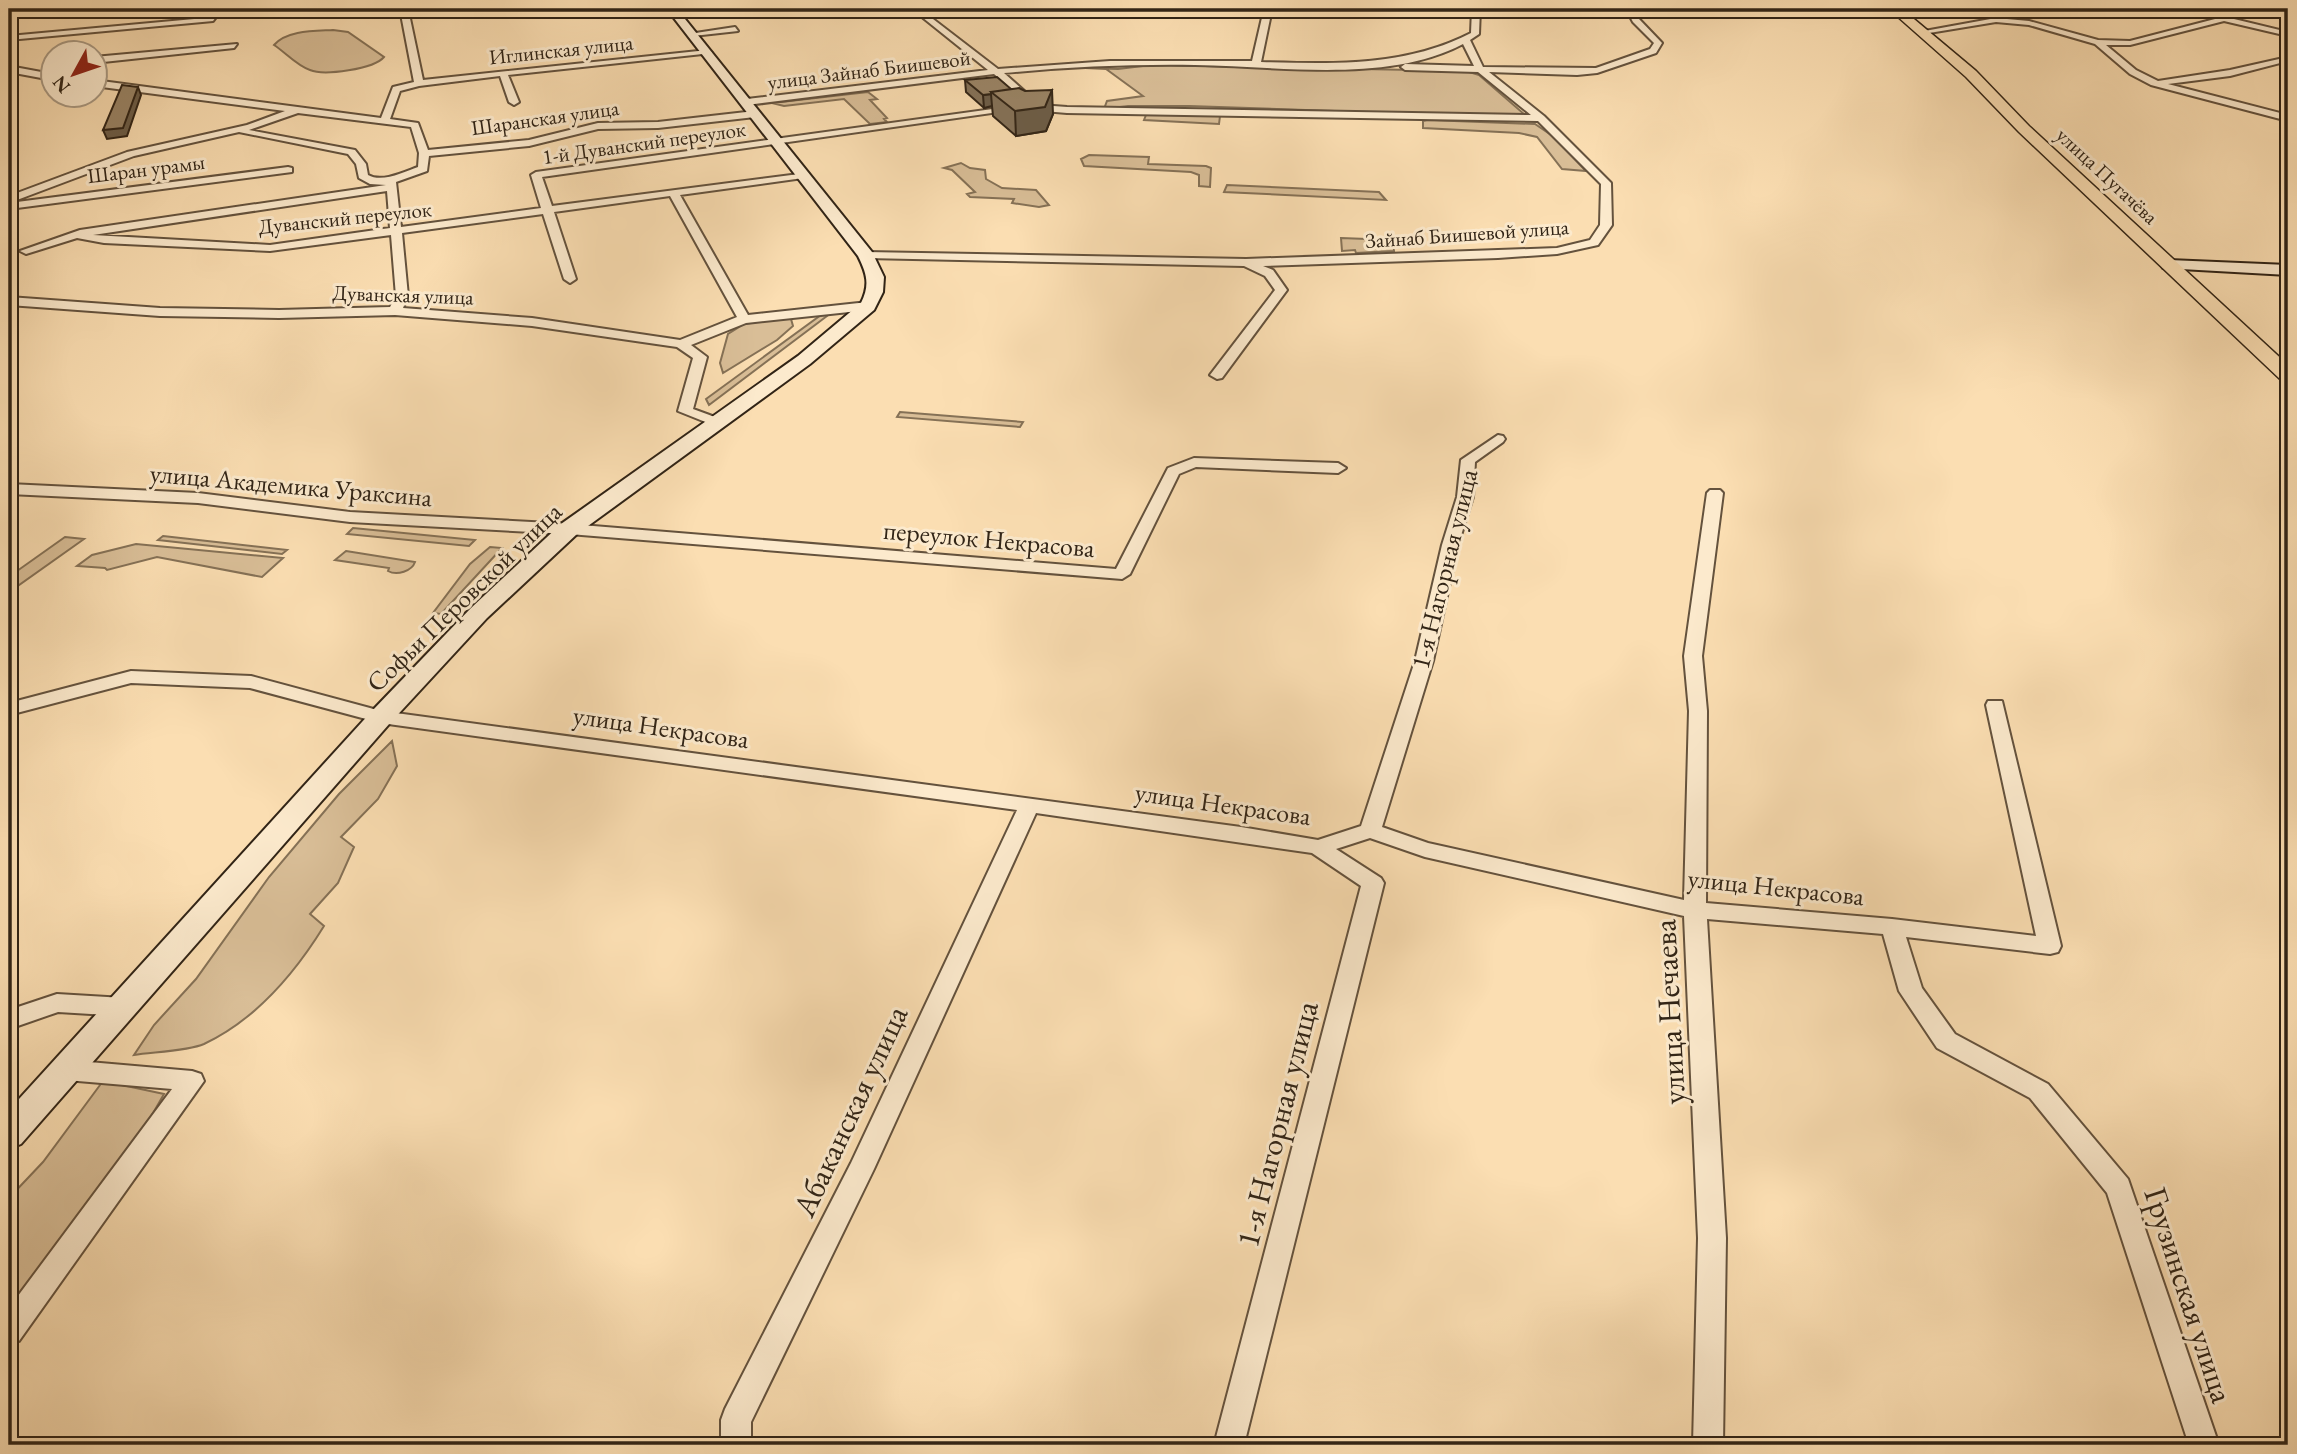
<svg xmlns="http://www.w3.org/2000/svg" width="2297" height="1454" font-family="'EB Garamond',serif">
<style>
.green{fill:#d9be97;stroke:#857156;stroke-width:2}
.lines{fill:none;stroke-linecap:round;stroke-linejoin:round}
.street-casing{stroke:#64523d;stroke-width:4}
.secondary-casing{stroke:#312416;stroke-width:4}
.primary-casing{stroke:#312416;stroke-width:3}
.street{fill:#fceacd;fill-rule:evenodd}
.secondary{fill:#fceacd;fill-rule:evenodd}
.primary{fill:#fbdeb2;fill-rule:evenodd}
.wall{fill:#847259;stroke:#312416;stroke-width:2}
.shaded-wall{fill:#6c5d48;stroke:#312416;stroke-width:2}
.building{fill:#9a8567;stroke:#312416;stroke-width:2}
.labels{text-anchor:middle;stroke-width:6;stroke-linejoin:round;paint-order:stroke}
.far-street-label{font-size:21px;fill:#312416;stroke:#fceacd}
.street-label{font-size:26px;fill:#312416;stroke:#fceacd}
.near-street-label{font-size:32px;fill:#312416;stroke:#fceacd}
</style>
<rect width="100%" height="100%" fill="#fbdeb2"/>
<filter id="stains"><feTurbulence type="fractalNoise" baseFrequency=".00286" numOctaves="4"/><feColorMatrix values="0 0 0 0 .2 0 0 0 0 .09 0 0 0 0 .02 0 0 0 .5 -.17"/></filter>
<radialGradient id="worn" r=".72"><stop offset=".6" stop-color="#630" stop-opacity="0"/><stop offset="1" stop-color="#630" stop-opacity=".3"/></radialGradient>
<path class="green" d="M333 30 348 32 384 57C374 69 324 76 310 70 297 66 285 52 274 45 287 30 315 31 333 30Z
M1151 65 1466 71 1479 75 1524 114H1420L1189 106H1128L1104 109 1107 101 1143 96 1106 69 1085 68 1118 69Z
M868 92 877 99 870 100 887 118 884 119 887 122 870 124 844 99 784 106 772 103Z
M1151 113 1217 114 1220 116 1219 124 1144 120 1146 115Z
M1428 120 1535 124 1554 137 1586 171 1562 169 1537 137 1519 133 1423 128V121Z
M1089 155 1149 157 1148 164 1206 166 1211 168 1210 187 1199 186V175L1191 172 1084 166 1081 159Z
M961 163 970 168 985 170 986 179 1002 188 1036 190 1049 205 1039 207 1012 203 1014 199 970 197 967 194 975 192 952 170 944 168Z
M1227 185 1379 192 1386 200 1224 192Z
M1341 238 1393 240 1394 251 1356 253 1355 250 1342 251Z
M831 313 709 405 706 399 821 315Z
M777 319H791L793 326 777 340 723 373 720 363 728 334 744 324Z
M900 412 1023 422 1020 427 897 417Z
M353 528 475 540 469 546 347 534Z
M163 536 287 550 282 554 158 540Z
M65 537 84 539 12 590 17 571Z
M136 544 283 558 262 577 157 557 107 570 105 568 77 566 92 555Z
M490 547 502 548 441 614 433 613 470 564Z
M346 551 415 562C412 571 397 576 388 571L389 568 335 560Z
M392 741 397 766 378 799 341 837 354 847 338 883 310 914 324 926C295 973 255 1020 204 1044 188 1051 154 1052 134 1055L154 1025 196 979 269 877 339 794Z
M103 1081 164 1094 144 1129 9 1312V1198L43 1162Z"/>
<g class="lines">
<g class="street-casing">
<path id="street" d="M400 9H408L423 80 708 50 712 53 508 75 519 102 514 105 509 102 500 76 419 86 400 91 390 119 418 123 428 150 529 140 598 123 658 122 755 111 760 114 755 117 658 128 598 129 529 146 429 156 427 171 396 182 401 227 541 208 531 175 536 172 1029 104 994 74 747 105 742 102 747 99 988 70 912 9H920L998 69 1110 61H1252L1264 9H1272L1261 62C1333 64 1405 67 1471 33L1472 9H1480L1479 34 1470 40 1483 67 1596 68 1650 49 1654 43 1633 22 1626 9H1634L1639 19 1662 43 1656 53 1597 73 1577 75 1489 72 1544 116 1611 183 1612 225 1598 245 1557 254 1498 258 1263 266 1273 270 1287 290 1222 378 1217 379 1210 375 1275 290 1265 276 1244 266 866 258 860 255 866 252 1246 259 1557 248 1590 240 1600 225 1601 184 1538 121 1067 113 1020 109 542 177 552 206 807 173 808 175 803 178 680 195 748 315 868 302 874 306 868 310 746 323 691 345 707 357 693 409 723 420 725 423 723 426 718 427 678 411 693 358 677 347 532 326 395 315 279 318 160 316 9 305V297L160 308 279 310 390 307 396 296 391 235 270 251 104 243 77 238 26 254 20 251 80 230 386 185 370 184 359 178 356 164 348 154 239 132 134 156 9 203V196L127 152 247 125 285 111 94 86V80L381 118 393 87 414 82ZM1463 44 1474 66 1405 64 1401 67 1405 70 1478 72 1531 115 1067 107 1040 105 1004 73C1067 67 1131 64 1195 65 1278 66 1388 84 1463 44ZM298 113 411 127 419 153 418 167C404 172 382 183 368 175L366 164 355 150 249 130ZM387 191 390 228 270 245 93 235ZM670 196 737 317 680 340 532 318 403 308 408 296 402 233 543 214 564 279 570 283 576 279 554 212Z
M2179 9C2195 8 2210 17 2225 16 2239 15 2251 9 2266 9L2234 19 2288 32V36L2224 21 2130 45H2106L2136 70 2158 81 2230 70 2288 57V61L2230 76 2168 84 2288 115V121L2151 85 2130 74 2095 44 2029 25 1996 22 1923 34 1919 32 1996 18 2029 21 2098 40 2130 41 2215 19Z
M216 17 213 21 9 40V36Z
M735 27 738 31 693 36 689 34Z
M237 44 234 48 94 63V57Z
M9 66 52 74V80L9 72Z
M288 167 292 168V172L17 208 12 205 17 202Z
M1498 435 1503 436 1505 439 1503 442 1475 462 1473 497 1458 545 1433 661 1382 827 1428 843 1684 900 1689 711 1684 656 1707 493 1710 490H1720L1723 493 1702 656 1707 711 1706 903 1892 919 2036 936 1986 705 1988 701H2002L2061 946 2058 952 2050 954 1906 937 1922 988 1955 1034 2048 1084 2128 1179 2219 1445H2189L2107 1193 2030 1098 1937 1048 1899 991 1883 934 1707 919 1726 1238 1723 1445H1693L1698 1238 1684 916 1425 857 1370 838 1336 849 1381 878 1384 883 1244 1445H1214L1361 886 1312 853 1036 813 874 1169 751 1422V1445H721V1420L725 1409 851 1163 1017 810 381 723 250 688 131 683 9 715V703L131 671 251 676 381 711 1241 827 1318 840 1361 826 1415 661 1442 545 1457 497 1461 460Z
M1194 458 1338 463 1346 468 1338 473 1196 467 1179 474 1130 574 1122 579 569 534 350 522 198 503 9 494V484L198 493 350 512 569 524 1116 569 1168 468Z
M57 994 124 998 132 1000 136 1007 132 1014 124 1016 58 1012 9 1029V1010Z
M66 1060 192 1071 201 1074 204 1081 19 1341 9 1345V1308L172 1089 66 1080 57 1077 54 1070 57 1063Z"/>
</g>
<g class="secondary-casing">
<path id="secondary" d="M667 9H677L872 252 884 277 883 292 874 310 810 364 577 534 487 618 390 723 21 1144 9 1149V1110L372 711 471 608 561 524 798 356 861 303C870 285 867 274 858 256Z
M2169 260 2288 265V275L2163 268 2161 265 2163 262Z"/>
</g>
<g class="primary-casing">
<path id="primary" d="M1889 9H1902L1976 71 2029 126 2288 365V382L2281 380 2019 132 1966 77Z"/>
</g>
<use href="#street" class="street"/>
<use href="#secondary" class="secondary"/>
<use href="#primary" class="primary"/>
</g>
<path class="wall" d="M965 80 1011 89 1053 114 1046 131 1016 136 993 116 992 106 984 108 966 92Z"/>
<path class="shaded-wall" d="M138 87 141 95 127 136 107 139 103 130Z
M1052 90 1053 114 1046 131 1016 136 1015 111Z
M991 94 992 106 984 108 983 95Z"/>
<path class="building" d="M997 77 1011 89 991 92V94L983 95 965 80Z
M122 85 138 87 123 128 103 130Z
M1019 88 1025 91 1052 90 1045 107 1015 111 991 92Z"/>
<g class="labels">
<g class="far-street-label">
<text transform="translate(561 50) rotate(-6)" y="7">Иглинская улица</text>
<text transform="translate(869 70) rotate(-7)" y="7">улица Зайнаб Биишевой</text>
<text transform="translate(545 118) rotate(-8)" y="7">Шаранская улица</text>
<text transform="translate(644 143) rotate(-8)" y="7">1-й Дуванский переулок</text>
<text transform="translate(146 169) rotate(-7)" y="7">Шаран урамы</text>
<text transform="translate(2107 176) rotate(43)" y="7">улица Пугачёва</text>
<text transform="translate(345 218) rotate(-6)" y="7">Дуванский переулок</text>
<text transform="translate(1467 234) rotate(-4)" y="7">Зайнаб Биишевой улица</text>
<text transform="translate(403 295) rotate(2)" y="7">Дуванская улица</text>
</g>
<g class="street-label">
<text transform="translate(291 485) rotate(5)" y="9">улица Академика Ураксина</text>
<text transform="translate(989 539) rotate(5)" y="9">переулок Некрасова</text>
<text transform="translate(1444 569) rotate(-76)" y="9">1-я Нагорная улица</text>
<text transform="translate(464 597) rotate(-44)" y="9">Софьи Перовской улица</text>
<text transform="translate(661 727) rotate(8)" y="9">улица Некрасова</text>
<text transform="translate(1223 804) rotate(8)" y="9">улица Некрасова</text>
<text transform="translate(1776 887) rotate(6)" y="9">улица Некрасова</text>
</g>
<g class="near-street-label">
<text transform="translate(1669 1012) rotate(-93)" y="11">улица Нечаева</text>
<text transform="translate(850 1111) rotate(-65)" y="11">Абаканская улица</text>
<text transform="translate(1277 1124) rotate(-76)" y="11">1-я Нагорная улица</text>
<text transform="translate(2189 1295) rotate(72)" y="11">Грузинская улица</text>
</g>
</g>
<rect width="2297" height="1454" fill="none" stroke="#fbdeb2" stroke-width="35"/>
<rect x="10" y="10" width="2276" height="1433" fill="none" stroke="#312416" stroke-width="3.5"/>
<rect x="18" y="18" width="2262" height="1419" fill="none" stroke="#312416" stroke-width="2"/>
<g transform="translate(74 74) rotate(230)"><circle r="33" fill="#fceacd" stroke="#ab9b84" stroke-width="2"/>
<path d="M0-5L12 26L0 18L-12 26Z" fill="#8f2418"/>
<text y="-10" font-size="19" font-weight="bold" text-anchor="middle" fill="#312416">N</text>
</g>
<rect width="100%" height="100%" filter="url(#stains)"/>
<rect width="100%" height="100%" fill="url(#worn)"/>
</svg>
